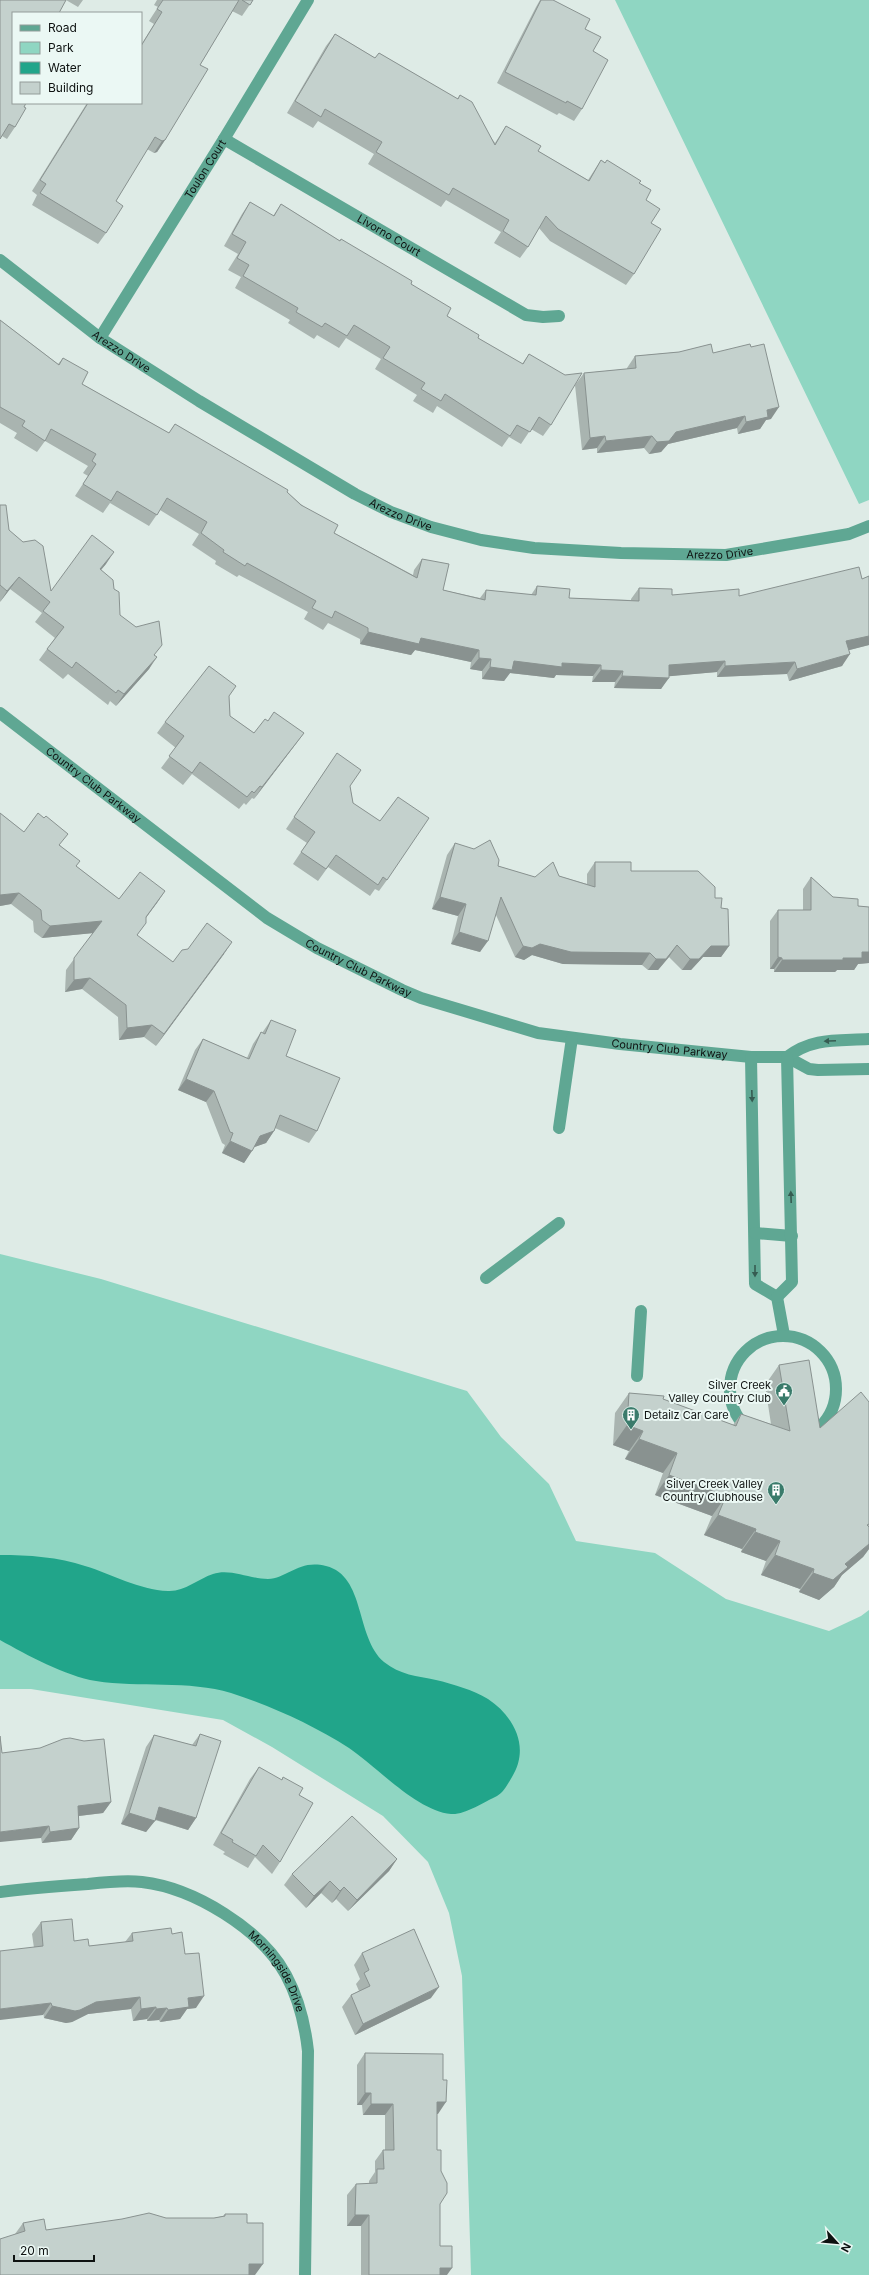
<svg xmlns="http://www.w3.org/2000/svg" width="869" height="2275" font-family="Inter,sans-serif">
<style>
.green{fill:#8fd6c2}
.water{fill:#21a58a}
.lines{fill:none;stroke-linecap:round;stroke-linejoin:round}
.minor{stroke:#5fa793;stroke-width:12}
.wall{fill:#a9b4b0}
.shaded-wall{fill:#899290}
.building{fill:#c4d1cd;stroke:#899290}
.oneway{fill:#365c52}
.labels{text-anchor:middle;stroke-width:4;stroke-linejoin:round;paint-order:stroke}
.street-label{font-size:11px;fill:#0e1211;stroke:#ebf8f4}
.poi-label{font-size:11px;fill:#0e1211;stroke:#ebf8f4;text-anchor:end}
</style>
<rect width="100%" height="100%" fill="#deebe6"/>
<path class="green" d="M615 0H869V500L859 504Z
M0 1254 101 1279 467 1391 501 1437 549 1484 576 1541 655 1553 726 1599 829 1631 861 1616 869 1610V2275H471L462 1976 449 1913 428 1862 383 1816 272 1747 223 1720 31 1689H0Z"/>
<path class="water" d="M0 1555C28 1555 59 1557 85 1566 112 1574 139 1590 168 1591 184 1592 198 1579 213 1574 230 1568 250 1579 268 1579 288 1578 299 1559 326 1566 366 1576 355 1637 384 1662 400 1675 417 1676 436 1680 453 1684 473 1690 488 1699 515 1717 530 1748 512 1777 507 1785 504 1792 497 1796 484 1802 465 1815 451 1814 417 1811 377 1767 349 1748 313 1725 271 1706 231 1693 189 1680 139 1688 96 1681 65 1676 27 1655 0 1640Z"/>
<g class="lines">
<g class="minor">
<path id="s1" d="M224 139 526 315 543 317 559 316"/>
<path id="s2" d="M0 260 100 338 199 401 355 494 391 512 431 527 481 540 534 548 621 553 726 555 849 534 869 526"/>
<path id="s3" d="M100 338 224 139 308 0"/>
<path id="s4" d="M0 713 267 918 317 948 402 990 421 998 538 1033 620 1044 751 1057H787L809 1069 818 1070 869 1069"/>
<path d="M751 1057 755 1284 777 1297 784 1335"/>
<path d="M787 1057C813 1037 838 1041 869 1039"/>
<path d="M559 1128 572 1038"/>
<path d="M755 1233 792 1236"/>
<path d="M486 1278 559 1223"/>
<path d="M777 1297 792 1282 787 1057"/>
<circle cx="783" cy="1389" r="53"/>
<path d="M637 1376 641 1311"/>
<path id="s5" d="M0 1892C29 1888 58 1886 88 1884 106 1882 124 1880 142 1882 194 1888 261 1929 286 1975 299 1999 305 2024 308 2051L305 2275"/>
</g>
</g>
<path class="wall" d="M0 0H83L78 7 66 0 13 13 15 127 7 139 2 136Z
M157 0H253L242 16 232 11 200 65 165 140 157 152 154 153 147 149 116 201 106 233 98 244 32 205 37 195 32 191 87 103H141V45L154 24 149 21 158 7 154 5Z
M540 0H553L585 29 593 51 582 109 574 121 559 113 557 115 497 83 536 7Z
M335 34 375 58 379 53 457 99 460 95 495 143 506 126 538 151 588 180 601 160 639 183 646 200 651 223 634 274 626 285 550 241 539 228 528 247 520 258 494 243 501 232 446 200 441 207 368 164 374 154 318 121 313 128 287 113 326 46Z
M250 202 273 216 281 204 340 241 411 284 447 316 478 338 522 364 529 354 551 425 543 436 531 429 521 444 509 437 502 447 437 406 433 413 413 401 417 395 375 369 381 359 346 338 339 348 317 335 314 339 288 323 290 320 235 288 241 277 228 270 238 254 224 246 242 214Z
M0 320 58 364 63 358 82 384 169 433 175 424 287 492 334 533 413 575 414 570 422 559 443 590 480 598 486 590 531 595 537 586 569 598 631 600V599L639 588 672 595 739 596 862 579 869 576V645L849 650 842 666 789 681 787 674 717 677V672L669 676 661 689 614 688 615 682H592L593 676 556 675 554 678 510 673 504 681 482 679V671L470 669 471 662 415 650 411 655 360 644V639L328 623 323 630 304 619 308 612 239 575 237 577 215 564 216 561 192 545 199 534 160 510 149 526 110 503 103 513 75 496 88 476 83 473 88 466 45 441 37 452 14 438 17 433 0 423Z
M679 352 713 353 771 419 766 420 760 429 738 434 737 428 668 444 661 452 649 454 644 448 597 453V448L582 450 575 385 584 373 627 369V368L635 356Z
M0 505 9 530 51 591 106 564 101 570 114 589 120 615 155 656 149 669 116 706 110 701 108 705 68 674 63 679 39 660 55 638 35 622 42 613 10 589 0 602Z
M229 696 230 716 254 733 268 721 304 733 295 745 254 799 252 798 246 805 244 803 239 809 192 774 183 785 161 768 176 748 157 733 165 722Z
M329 765 350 786 353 803 387 880 379 891 375 889 370 896 328 867 318 881 293 864 307 843 286 829Z
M0 813 24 832 60 845 76 866 119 899 165 891 146 918 137 936 173 962 224 954 156 1046 144 1037 119 1040 118 1017 82 989 65 992 66 970 93 933 42 938 34 932 33 921 11 904 0 906Z
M455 843 498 866 535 877 559 876 587 884V874L595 862 631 871 715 898 721 908 729 946 721 957H703L691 970H682L669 957 658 970H648L642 965 563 964 532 955 524 960 515 957 496 915 480 952 451 944 458 916 432 909 447 855Z
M811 877 833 897 858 906 869 907V963L858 964 854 970H837L835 972H774V969H770V921L778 910H803V889Z
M271 1020 317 1131 309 1143 275 1128 274 1131 266 1143 254 1147 244 1163 222 1153 225 1145 222 1143 206 1102 178 1090 195 1050 203 1039 247 1058 253 1044 261 1032 262 1033Z
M779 1365 820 1428 869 1402V1549L863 1557 842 1575 834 1587 819 1600 799 1592 800 1589 761 1575 766 1561 741 1552 742 1549 704 1535 712 1516 655 1495 663 1473 625 1459 629 1451 613 1445 615 1413 629 1393 663 1399 733 1425 741 1414 771 1424 765 1385Z
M200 1734 196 1818 188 1830 155 1820 146 1832 121 1824 146 1747 154 1735 192 1745Z
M2 1753 111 1802 103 1813 79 1816V1828L71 1840 42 1843 41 1838Z
M259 1767 299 1795 280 1862 272 1874 255 1857 248 1868 223 1854 225 1852 213 1845 250 1779Z
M397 1859 389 1871 348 1911 336 1899 332 1903 321 1893 306 1908 284 1885 292 1874Z
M41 1922 74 1941 89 1946 125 1942 132 1933 172 1934 185 1954 196 2008 187 2009 180 2019 160 2022 159 2020 147 2021V2019L133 2021 131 2009 88 2014 72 2022 66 2023 44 2018 32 1934Z
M362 1953 431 1998 355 2035 342 2007 351 1995 359 1991 356 1984 360 1979 354 1965Z
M365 2053 438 2114H437V2150L440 2204V2246L447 2275H361V2226H347V2195L356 2184H369V2181L375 2172V2161L383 2150H385V2115H363L362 2105H357V2065Z
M225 2214 247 2223 15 2234 23 2223 46 2230 166 2218H214L223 2216Z"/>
<path class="shaded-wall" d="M165 140 157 152 154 153 162 141Z
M779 407 771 419 766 420 760 429 738 434 746 422 767 410Z
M745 416 737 428 668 444 661 452 649 454 657 442 676 432Z
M605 436 597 448 582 450 590 438Z
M652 436 644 448 597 453 606 441Z
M114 552 106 564 92 580 100 569Z
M19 577 10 589 0 602 7 591Z
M368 632 421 638 479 650 471 662 415 650 411 655 360 644Z
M869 636V645L838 653 846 641Z
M850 654 842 666 789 681 797 669Z
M157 657 149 669 116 706 124 694Z
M479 658 491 659 482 671 470 669Z
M514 661 562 663 601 665 593 676 556 675 554 678 510 673 504 681 482 679 490 667Z
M725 661 717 672 661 677 669 665Z
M795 662 787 674 717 677 725 666Z
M601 670 623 671 615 682H592Z
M622 676 669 678 661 689 614 688Z
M304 733 295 745 254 799 262 787Z
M165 891 157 903 138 928 146 917Z
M19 893 11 904 0 906V895Z
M440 897 466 904 458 916 432 909Z
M102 921 94 933 42 938 50 926Z
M459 932 488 941 480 952 451 944Z
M232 942 224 954 156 1046 164 1034Z
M540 944 650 953 642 965 563 964 532 955 524 960 515 957 523 946Z
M677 945 669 957 658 970H648L656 959Z
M711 946H729L721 957H703L691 970H682L690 959Z
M862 952H869V963L858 964 854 970H837L835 972H774L782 960 843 958Z
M778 957 782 958 774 969H770Z
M90 978 82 989 65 992 74 980Z
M152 1025 144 1037 119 1040 127 1028Z
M186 1079 214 1091 206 1102 178 1090Z
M274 1131 266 1143 252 1148 260 1136Z
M230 1141 252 1151 244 1163 222 1153Z
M627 1425 643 1431 629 1451 613 1445Z
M639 1439 677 1453 663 1473 625 1459Z
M669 1475 726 1496 712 1516 655 1495Z
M718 1515 756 1529 742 1549 704 1535Z
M755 1532 780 1541 766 1561 741 1552Z
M869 1544V1549L863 1557 842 1575 834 1587 819 1600 799 1592 813 1573 845 1564Z
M775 1555 814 1569 800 1589 761 1575Z
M111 1802 103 1813 70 1817 78 1806Z
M159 1807 196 1818 188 1830 151 1818Z
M129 1813 155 1821 146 1832 121 1824Z
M49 1826 41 1838 0 1842V1832Z
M79 1828 71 1840 42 1843 50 1832Z
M397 1859 389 1871 348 1911 357 1900Z
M330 1881 321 1893 306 1908 314 1896Z
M344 1887 336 1899 332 1903 340 1891Z
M439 1987 431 1998 355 2035 363 2024Z
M204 1996 196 2008 187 2009 180 2019 160 2022 168 2010 188 1998Z
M140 1997 131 2009 88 2014 72 2022 66 2023 44 2018 52 2006Z
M51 2003 43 2015 0 2020V2009Z
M156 2007 147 2019 133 2021 141 2009Z
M167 2008 159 2020 147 2021 156 2009Z
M365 2093H371L362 2105H357Z
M437 2102H446L438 2114H429Z
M371 2104H393L385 2115H363Z
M355 2215H369L361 2226H347Z
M249 2264H263L255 2275H242Z
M440 2268H452L447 2275H435Z"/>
<path class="building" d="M0 0H66L59 13H13V103H26L24 107 26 108 15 127 9 124 0 139Z
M163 0H239L200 65 208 69 165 140 162 141 155 137 116 201 123 206 106 233 40 193 46 184 40 180 88 103H141V46L162 12 157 9Z
M242 0H253L250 5Z
M541 0H553L590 19 585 29 601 37 593 51 608 60 582 109 567 101 566 103 505 72Z
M335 34 375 58 379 53 458 99 460 95 472 102 495 145 506 126 541 146 538 151 589 181 601 160 605 163 607 160 641 181 639 183 651 190 646 200 660 209 651 223 661 229 634 274 558 229 546 216 528 247 503 231 509 220 453 188 449 195 376 152 382 142 325 109 321 117 295 101Z
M250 202 274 216 281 204 340 241 341 239 412 281 411 284 451 308 447 316 479 335 478 338 523 364 529 354 565 375 582 373 551 425 539 417 530 432 517 425 510 436 445 394 441 401 421 389 425 383 383 358 390 347 354 325 347 336 325 323 322 327 296 312 298 308 243 276 249 265 237 258 246 242 232 234Z
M0 320 59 365 63 358 88 372 82 384 169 433 175 424 288 490 287 492 301 505 338 525 334 533 417 578 422 559 449 564 443 590 485 600 486 590 536 595 537 586 570 589 569 598 639 601V588L672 589V595L739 589V596L859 567 862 579 869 576V636L846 641 850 654 797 669 795 662 725 666V661L669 665V678L622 676 623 671 601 670V665L562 663V667L514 661 512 670 490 667 491 659 479 658V650L421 638 419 644 368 632V628L335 611 332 618 312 608 316 601 247 563 245 566 223 552 224 550 201 533 207 522 167 498 157 515 117 491 111 501 83 484 96 464 92 461 96 454 51 429 45 441 22 426 25 421 0 407Z
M711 344 713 353 750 344 751 347 764 344 779 407 767 410 768 417 746 422 745 416 676 432 669 441 657 442 652 436 606 441 605 436 590 438 584 373 636 368 635 356 679 352Z
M0 505H6L9 530 23 542 35 540 43 546 51 591 92 535 114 552 100 569 113 580 114 589 119 592 120 615 136 627 159 621 162 645 154 655 157 657 124 694 118 690 116 693 76 662 72 668 47 649 64 627 43 611 50 602 19 577 7 591 0 585Z
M209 666 236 686 229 696 230 716 254 733 265 719 268 721 274 712 304 733 262 787 260 786 254 793 252 791 247 797 200 762 192 773 169 756 184 736 165 722Z
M337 753 361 770 350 786 353 803 380 821 398 797 429 818 387 880 383 877 378 885 336 855 326 869 301 852 315 832 294 817Z
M0 813 24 832 38 813 44 818 46 816 68 834 59 845 80 861 76 866 119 899 140 872 165 891 146 917V923L137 935 173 962 182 950 188 949 207 923 232 942 164 1034 152 1025 127 1028 126 1005 90 978 74 980V958L102 921 50 926 42 920 41 910 19 893 0 895Z
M490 840 499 860 498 866 535 877 553 862 559 876 595 887V862H631V871H698L715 887V898H722L721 908 728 909 729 946H711L699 959H690L677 945 666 959H656L650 953 571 952 540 944 532 948 523 946 501 897 488 941 459 932 466 904 440 897 455 843 474 849Z
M811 877 833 897 858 899V906L869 907V952H862V958H843V960H782V958L778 957V910H811Z
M271 1020 296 1030 286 1056 340 1078 317 1131 280 1115 274 1131 260 1136 252 1151 230 1141 233 1133 230 1132 214 1091 186 1079 203 1039 249 1059 261 1032 265 1034Z
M809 1360 820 1428 861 1392 869 1402V1524L867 1525 869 1527V1544L845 1564 848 1567 833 1580 813 1573 814 1569 775 1555 780 1541 755 1532 756 1529 718 1515 726 1496 669 1475 677 1453 639 1439 643 1431 627 1425 629 1393 664 1396 663 1399 736 1426 741 1414 790 1431 779 1365Z
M200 1734 221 1741 196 1818 159 1807 155 1821 129 1813 154 1735 196 1746Z
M0 1736 2 1753 40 1748 63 1739 70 1738 84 1741 104 1739 111 1802 78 1806 79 1828 50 1832 49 1826 0 1832Z
M259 1767 282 1780 283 1777 303 1788 299 1795 313 1803 280 1862 263 1845 256 1856 232 1842 233 1840 221 1833Z
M352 1816 397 1859 357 1900 344 1887 340 1891 330 1881 314 1896 292 1874Z
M72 1919 74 1941 88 1939 89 1946 133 1941 132 1933 171 1928 172 1934 182 1932 185 1954 199 1953 204 1996 188 1998 189 2007 168 2010 167 2008 156 2009V2007L141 2009 140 1997 96 2002 80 2010 75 2011 52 2006 51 2003 0 2009V1951L43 1946 41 1922Z
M414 1929 439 1987 363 2024 351 1995 370 1986 364 1973 369 1970 362 1953Z
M365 2053 443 2054V2080H447L446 2102H437V2150H441V2171L447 2183V2193L440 2204V2246H452V2268H440V2275H369V2215H355L356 2184 377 2183V2169H384L383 2150H394L393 2104H371V2093H365Z
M149 2213 166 2218H214L225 2216V2214H247V2223H263V2264H249V2275H0V2239L25 2231 23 2223 44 2219 46 2230 122 2219Z"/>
<defs><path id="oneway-solid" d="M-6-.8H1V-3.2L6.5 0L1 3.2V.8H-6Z"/></defs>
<g class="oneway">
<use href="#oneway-solid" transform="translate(830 1041) rotate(177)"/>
<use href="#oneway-solid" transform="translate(752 1096) rotate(88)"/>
<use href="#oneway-solid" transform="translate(791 1197) rotate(-92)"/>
<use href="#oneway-solid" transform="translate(755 1271) rotate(90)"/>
</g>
<defs>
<g id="civic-pin" transform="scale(0.9)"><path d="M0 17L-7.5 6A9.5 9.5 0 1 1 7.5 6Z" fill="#3a7b6b" stroke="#ebf8f4"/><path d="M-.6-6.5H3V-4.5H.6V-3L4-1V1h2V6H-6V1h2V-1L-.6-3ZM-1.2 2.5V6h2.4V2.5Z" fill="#fff"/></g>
<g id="building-pin" transform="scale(0.9)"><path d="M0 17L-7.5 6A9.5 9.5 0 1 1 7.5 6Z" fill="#3a7b6b" stroke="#ebf8f4"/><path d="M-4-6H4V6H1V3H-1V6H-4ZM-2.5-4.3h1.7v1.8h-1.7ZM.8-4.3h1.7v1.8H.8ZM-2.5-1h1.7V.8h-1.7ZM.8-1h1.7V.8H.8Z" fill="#fff"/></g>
</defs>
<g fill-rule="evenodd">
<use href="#civic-pin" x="784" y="1391"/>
<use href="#building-pin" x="631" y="1415"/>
<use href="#building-pin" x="776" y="1490"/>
</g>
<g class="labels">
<g class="street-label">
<text dy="4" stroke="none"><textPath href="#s3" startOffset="199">Toulon Court</textPath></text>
<text dy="4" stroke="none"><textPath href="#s1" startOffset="191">Livorno Court</textPath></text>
<text dy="4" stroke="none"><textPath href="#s2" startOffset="152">Arezzo Drive</textPath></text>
<text dy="4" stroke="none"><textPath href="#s2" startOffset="476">Arezzo Drive</textPath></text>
<text dy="4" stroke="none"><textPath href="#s2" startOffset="800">Arezzo Drive</textPath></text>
<text dy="4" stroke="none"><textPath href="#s4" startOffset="118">Country Club Parkway</textPath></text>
<text dy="4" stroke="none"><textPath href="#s4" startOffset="441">Country Club Parkway</textPath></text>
<text dy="4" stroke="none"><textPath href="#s4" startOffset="765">Country Club Parkway</textPath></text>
<text dy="4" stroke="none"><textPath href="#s5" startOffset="311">Morningside Drive</textPath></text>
</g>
<g class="poi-label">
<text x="771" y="1389">Silver Creek<tspan x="771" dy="13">Valley Country Club</tspan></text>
<text x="644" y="1419" text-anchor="start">Detailz Car Care</text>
<text x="763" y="1488">Silver Creek Valley<tspan x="763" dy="13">Country Clubhouse</tspan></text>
</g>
</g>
<rect x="12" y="12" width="130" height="92" fill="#ebf8f4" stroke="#939c99"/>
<rect x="20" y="25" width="20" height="6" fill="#5fa793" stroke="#939c99"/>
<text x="48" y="32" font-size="12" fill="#0e1211">Road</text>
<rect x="20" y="42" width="20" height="12" fill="#8fd6c2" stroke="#939c99"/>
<text x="48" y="52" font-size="12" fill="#0e1211">Park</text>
<rect x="20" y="62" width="20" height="12" fill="#21a58a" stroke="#939c99"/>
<text x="48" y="72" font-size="12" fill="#0e1211">Water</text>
<rect x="20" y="82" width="20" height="12" fill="#c4d1cd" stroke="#939c99"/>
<text x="48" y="92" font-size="12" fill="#0e1211">Building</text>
<g transform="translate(837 2243) rotate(117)" stroke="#ebf8f4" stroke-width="3" paint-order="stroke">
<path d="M0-3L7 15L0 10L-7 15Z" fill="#0e1211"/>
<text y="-6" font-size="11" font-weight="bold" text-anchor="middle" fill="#0e1211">N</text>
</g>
<path d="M14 2255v6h80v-6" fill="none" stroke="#0e1211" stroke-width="2"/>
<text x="20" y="2255" font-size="12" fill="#0e1211" stroke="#ebf8f4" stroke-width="3" paint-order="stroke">20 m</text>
</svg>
